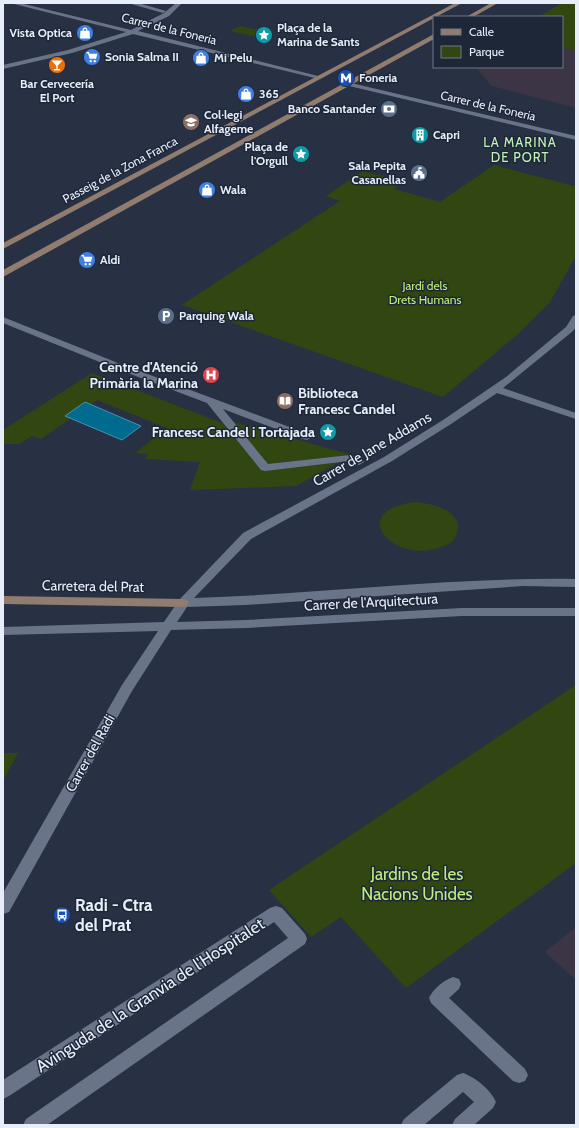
<svg xmlns="http://www.w3.org/2000/svg" width="579" height="1128" font-family="Cabin,sans-serif">
<style>
.education{fill:#3c3545}
.green{fill:#324611}
.water{fill:#006b8e;stroke:#4592ae}
.lines{fill:none;stroke-linecap:round;stroke-linejoin:round}
.lane{fill:#6a7489;fill-rule:evenodd}
.street{fill:#6a7489;fill-rule:evenodd}
.secondary{fill:#917c70;fill-rule:evenodd}
.labels{text-anchor:middle;stroke-width:3;stroke-linejoin:round;paint-order:stroke}
.far-poi-label{font-size:12px;font-weight:bold;fill:#e7edf9;stroke:#1e2738;text-anchor:start}
.far-street-label{font-size:12px;fill:#e7edf9;stroke:#1e2738}
.far-park-label{font-size:12px;fill:#beef7c;stroke:#1e2738}
.far-quarter-label{font-size:13px;letter-spacing:1px;fill:#c1f4b4;stroke:#1e2738}
.poi-label{font-size:14px;font-weight:bold;fill:#e7edf9;stroke:#1e2738;text-anchor:end}
.street-label{font-size:14px;fill:#e7edf9;stroke:#1e2738}
.near-park-label{font-size:17px;fill:#beef7c;stroke:#1e2738}
.near-poi-label{font-size:17px;font-weight:bold;fill:#e7edf9;stroke:#1e2738;text-anchor:start}
.near-street-label{font-size:17px;fill:#e7edf9;stroke:#1e2738}
</style>
<rect width="100%" height="100%" fill="#283143"/>
<path class="education" d="M562 48 576 50V108L492 86 475 67H562Z
M576 927V980L545 952Z"/>
<path class="green" d="M561 3H576V50L562 48V17H539Z
M240 26 273 33 263 38 230 31Z
M494 165 574 186 576 184V256L550 302 517 335 443 397 182 305 340 201 326 196 363 171 389 178 383 182 397 186 394 189 440 202Z
M92 373 222 423 261 469 341 461 296 486 190 490 200 462 145 459 148 454 135 453 167 428 97 400 41 439 32 436 19 444H3V430Z
M234 422 352 455 267 464Z
M416 502C430 503 464 511 457 532 456 538 452 543 446 545 395 569 343 510 416 502Z
M576 685V863L406 988 341 917 311 937 269 890Z
M3 753H18L3 781Z"/>
<path class="water" d="M85 402 141 426 122 440 65 416Z"/>
<g class="lines">
<path class="lane" d="M463 1073C475 1077 491 1090 496 1102L493 1108 474 1125H452L455 1119 474 1102 463 1092 424 1125H401L404 1119 457 1075Z"/>
<path class="street" d="M10 3H20L131 30 164 13 176 3H182L169 16 138 31 322 77 319 79 133 34 72 53 3 69V65L68 50 126 32Z
M128 3H138L166 11 163 13Z
M347 82 576 136V140L345 85V83Z
M576 315V327L573 331 503 388 576 413V419L497 393 451 424 392 461 251 539 194 598C322 594 449 577 576 579V587L523 586 245 605 187 607 177 622 246 620 462 608H576V616H462L246 628 171 630 132 691 9 912 3 914V893L122 685 158 631 3 635V627L164 622 179 600 243 533 384 457 443 420 506 377 566 327 573 316Z
M3 317 118 363 311 435 312 437 307 440 303 439 223 409 268 464 350 455 363 460 364 462 359 465 349 461 265 471 261 470 207 403 112 367 3 323Z
M276 906 282 908 305 934 307 939 305 944 47 1125H23L26 1119 288 938 274 922 9 1096 3 1099V1080L270 908Z
M453 977 459 979 461 984 459 989 449 998 525 1069 528 1075 525 1081 519 1083 513 1081 431 1003 429 998C433 989 444 980 453 977Z"/>
<path class="secondary" d="M455 3H462L3 249V243Z
M491 3H498L473 17H466Z
M434 34V39L3 277V270Z
M3 596 183 599 187 600 189 603 187 606 183 607 3 604Z"/>
</g>
<defs>
<g id="shop-disc" transform="scale(0.9)"><circle r="9.5" fill="#3f7fe0" stroke="#1e2738"/><path d="M-5-2.5h2.3a2.7 3.5 0 0 1 5.4 0H5L5.5 6h-11ZM-1.5-2.5h3a1.5 2.3 0 0 0-3 0Z" fill="#fff"/></g>
<g id="sight-disc" transform="scale(0.9)"><circle r="9.5" fill="#0f9aa8" stroke="#1e2738"/><path d="M0-6L1.8-2.2L6-1.7L2.9 1.2L3.7 5.4L0 3.3L-3.7 5.4L-2.9 1.2L-6-1.7L-1.8-2.2Z" fill="#fff"/></g>
<g id="supermarket-disc" transform="scale(0.9)"><circle r="9.5" fill="#3f7fe0" stroke="#1e2738"/><path d="M-6-5.5h2.5l.6 2H6L4.5 2H-2.5L-4.4-4H-6ZM-1.5 3.2a1.3 1.3 0 1 0 .1 0ZM3 3.2a1.3 1.3 0 1 0 .1 0Z" fill="#fff"/></g>
<g id="bar-disc" transform="scale(0.9)"><circle r="9.5" fill="#e8710a" stroke="#1e2738"/><path d="M-6-5H6L.8 .8V4.5H3.5V6h-7V4.5H-.8V.8Z" fill="#fff"/></g>
<g id="metro-disc" transform="scale(0.9)"><circle r="9.5" fill="#1a4fb4" stroke="#1e2738"/><path d="M-5.5 5V-5H-3L0 0L3-5H5.5V5H3V-.5L0 4L-3-.5V5Z" fill="#fff"/></g>
<g id="bank-disc" transform="scale(0.9)"><circle r="9.5" fill="#5c6f8a" stroke="#1e2738"/><path d="M-6-4H6V4H-6ZM0-2.3a2.3 2.3 0 1 0 0 4.6a2.3 2.3 0 1 0 0-4.6Z" fill="#fff"/></g>
<g id="school-disc" transform="scale(0.9)"><circle r="9.5" fill="#8d6e63" stroke="#1e2738"/><path d="M0-5L7-2L0 1L-7-2ZM-4 1L0 2.5L4 1V4Q0 6-4 4Z" fill="#fff"/></g>
<g id="building-disc" transform="scale(0.9)"><circle r="9.5" fill="#0f9aa8" stroke="#1e2738"/><path d="M-4-6H4V6H1V3H-1V6H-4ZM-2.5-4.3h1.7v1.8h-1.7ZM.8-4.3h1.7v1.8H.8ZM-2.5-1h1.7V.8h-1.7ZM.8-1h1.7V.8H.8Z" fill="#fff"/></g>
<g id="civic-disc" transform="scale(0.9)"><circle r="9.5" fill="#5c6f8a" stroke="#1e2738"/><path d="M-.6-6.5H3V-4.5H.6V-3L4-1V1h2V6H-6V1h2V-1L-.6-3ZM-1.2 2.5V6h2.4V2.5Z" fill="#fff"/></g>
<g id="parking-disc" transform="scale(0.9)"><circle r="9.5" fill="#5c6f8a" stroke="#1e2738"/><path d="M-3.5-5.5H1a3.5 3.5 0 0 1 0 7H-1V5.5H-3.5ZM-1-3.4V-.6H.8a1.4 1.4 0 0 0 0-2.8Z" fill="#fff"/></g>
<g id="hospital-disc" transform="scale(0.9)"><circle r="9.5" fill="#e0444e" stroke="#1e2738"/><path d="M-5-5h3v3.5h4V-5h3V5h-3V1.5h-4V5h-3Z" fill="#fff"/></g>
<g id="library-disc" transform="scale(0.9)"><circle r="9.5" fill="#8d6e63" stroke="#1e2738"/><path d="M-6-4Q-3-5.5-.7-3.5V5Q-3 3-6 4ZM6-4Q3-5.5 .7-3.5V5Q3 3 6 4Z" fill="#fff"/></g>
<g id="bus-disc" transform="scale(0.9)"><circle r="9.5" fill="#1a4fb4" stroke="#1e2738"/><path d="M-5-6H5V4H4V6H2V4H-2V6H-4V4H-5ZM-3.5-4V0h7V-4ZM-3.5 1.2v1.5H-2V1.2ZM2 1.2v1.5H3.5V1.2Z" fill="#fff"/></g>
</defs>
<g fill-rule="evenodd">
<use href="#shop-disc" x="85" y="33"/>
<use href="#sight-disc" x="264" y="35"/>
<use href="#supermarket-disc" x="92" y="57"/>
<use href="#shop-disc" x="201" y="58"/>
<use href="#bar-disc" x="57" y="65"/>
<use href="#metro-disc" x="346" y="78"/>
<use href="#shop-disc" x="246" y="94"/>
<use href="#bank-disc" x="389" y="109"/>
<use href="#school-disc" x="191" y="122"/>
<use href="#building-disc" x="420" y="135"/>
<use href="#sight-disc" x="301" y="154"/>
<use href="#civic-disc" x="419" y="173"/>
<use href="#shop-disc" x="207" y="190"/>
<use href="#supermarket-disc" x="87" y="260"/>
<use href="#parking-disc" x="166" y="316"/>
<use href="#hospital-disc" x="211" y="375"/>
<use href="#library-disc" x="285" y="401"/>
<use href="#sight-disc" x="328" y="432"/>
<use href="#bus-disc" x="62" y="915"/>
</g>
<g class="labels">
<g class="far-poi-label">
<text x="277" y="32">Plaça de la<tspan x="277" dy="14">Marina de Sants</tspan></text>
<text x="72" y="37" text-anchor="end">Vista Optica</text>
<text x="105" y="61">Sonia Salma II</text>
<text x="214" y="62">Mi Pelu</text>
<text x="359" y="82">Foneria</text>
<text x="57" y="88" text-anchor="middle">Bar Cervecería<tspan x="57" dy="14">El Port</tspan></text>
<text x="259" y="98">365</text>
<text x="376" y="113" text-anchor="end">Banco Santander</text>
<text x="204" y="119">Col·legi<tspan x="204" dy="14">Alfageme</tspan></text>
<text x="433" y="139">Capri</text>
<text x="288" y="151" text-anchor="end">Plaça de<tspan x="288" dy="14">l'Orgull</tspan></text>
<text x="406" y="170" text-anchor="end">Sala Pepita<tspan x="406" dy="14">Casanellas</tspan></text>
<text x="220" y="194">Wala</text>
<text x="100" y="264">Aldi</text>
<text x="179" y="320">Parquing Wala</text>
</g>
<g class="far-street-label">
<text transform="translate(169 29) rotate(14)" y="4">Carrer de la Foneria</text>
<text transform="translate(488 106) rotate(13)" y="4">Carrer de la Foneria</text>
<text transform="translate(120 170) rotate(-28)" y="4">Passeig de la Zona Franca</text>
</g>
<g class="far-park-label">
<text x="425" y="290">Jardí dels<tspan x="425" dy="14">Drets Humans</tspan></text>
</g>
<g class="far-quarter-label">
<text x="520" y="147">LA MARINA<tspan x="520" dy="15">DE PORT</tspan></text>
</g>
<g class="poi-label">
<text x="198" y="372">Centre d'Atenció<tspan x="198" dy="16">Primària la Marina</tspan></text>
<text x="298" y="398" text-anchor="start">Biblioteca<tspan x="298" dy="16">Francesc Candel</tspan></text>
<text x="315" y="437">Francesc Candel i Tortajada</text>
</g>
<g class="street-label">
<text transform="translate(372 449) rotate(-30)" y="5">Carrer de Jane Addams</text>
<text transform="translate(93 586) rotate(1)" y="5">Carretera del Prat</text>
<text transform="translate(371 602) rotate(-3)" y="5">Carrer de l'Arquitectura</text>
<text transform="translate(90 753) rotate(-61)" y="5">Carrer del Radi</text>
</g>
<g class="near-park-label">
<text x="417" y="880">Jardins de les<tspan x="417" dy="20">Nacions Unides</tspan></text>
</g>
<g class="near-poi-label">
<text x="75" y="911">Radi - Ctra<tspan x="75" dy="20">del Prat</tspan></text>
</g>
<g class="near-street-label">
<text transform="translate(150 995) rotate(-33)" y="6">Avinguda de la Granvia de l'Hospitalet</text>
</g>
</g>
<rect width="579" height="1128" fill="none" stroke="#e7edf9" stroke-width="8"/>
<rect x="433" y="16" width="130" height="52" fill="#1e2738" stroke="#6e7685"/>
<rect x="441" y="29" width="20" height="6" fill="#917c70" stroke="#6e7685"/>
<text x="469" y="36" font-size="12" fill="#e7edf9">Calle</text>
<rect x="441" y="46" width="20" height="12" fill="#324611" stroke="#6e7685"/>
<text x="469" y="56" font-size="12" fill="#e7edf9">Parque</text>
</svg>
